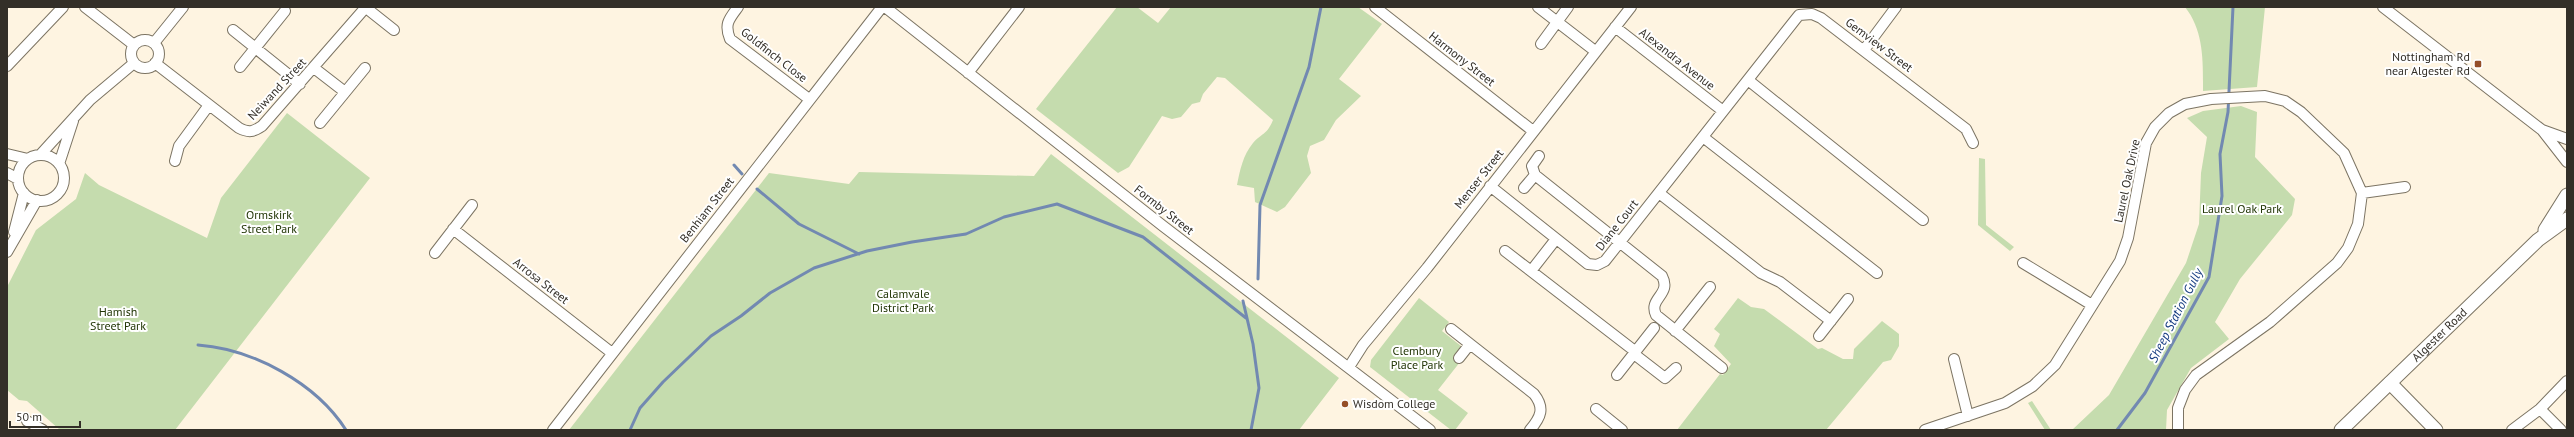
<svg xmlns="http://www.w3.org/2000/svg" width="2574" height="437" font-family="'PT Sans',sans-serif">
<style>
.green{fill:#c5dcae}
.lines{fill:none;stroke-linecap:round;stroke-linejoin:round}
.stream{stroke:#7289b1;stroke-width:3}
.minor-casing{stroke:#7c7463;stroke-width:12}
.major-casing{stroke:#7c7463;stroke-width:15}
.minor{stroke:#fff;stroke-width:10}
.major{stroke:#fff;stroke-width:13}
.poi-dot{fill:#954e28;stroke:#fff;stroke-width:1.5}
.labels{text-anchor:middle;stroke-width:4;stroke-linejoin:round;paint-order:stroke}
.street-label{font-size:12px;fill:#332f28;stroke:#fff}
.poi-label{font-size:12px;fill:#332f28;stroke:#fff;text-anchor:end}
.park-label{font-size:12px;fill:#223606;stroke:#fff}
.water-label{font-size:13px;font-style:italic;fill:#163c81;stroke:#fff}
</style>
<rect width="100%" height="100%" fill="#fef4e1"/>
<path class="green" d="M1117 7H1137L1158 23 1171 7H1358L1382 24 1339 79 1361 96 1336 120 1324 140 1310 146 1307 156 1311 173 1285 207 1277 212 1255 202 1254 188 1237 185C1240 170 1243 155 1253 143 1262 133 1267 135 1273 120L1225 78 1217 77 1203 94 1200 102 1192 104 1181 117 1172 119 1162 116 1129 167 1118 173 1036 109Z
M2185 7H2265L2257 87 2203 91C2203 61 2204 31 2185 7Z
M2241 106 2257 112 2255 157 2295 199 2292 215 2240 279 2215 322 2229 339 2191 368 2167 410 2166 430H2072L2109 395 2186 263 2199 224 2201 173 2207 137 2187 118 2203 111Z
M287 113 370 178 175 430H60L27 401 19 400 7 390V287L36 230 76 199 85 173 99 185 207 238 221 198Z
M1051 154 1339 378 1299 430H569L769 173 849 184 859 172 1034 176Z
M1979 158 1985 159 1986 225 2014 247 2010 251 1978 225Z
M1419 298 1449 322 1442 331 1461 346 1453 357 1460 362 1438 390 1468 413 1455 430H1451L1370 367 1371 360Z
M1738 298 1751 307 1764 309 1818 349 1822 348 1843 359H1853L1854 349 1882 321 1899 334V346L1891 360 1883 362 1826 430H1677L1720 374 1723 375 1731 364 1714 346 1720 334 1714 329Z
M2032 401 2051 430H2045L2028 403Z"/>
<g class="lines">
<path class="stream" d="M734 165 742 174
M757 189 799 224 859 254
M1258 279 1260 205 1309 67 1321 7
M1243 301 1253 344 1259 388 1251 430
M198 345C253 349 316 383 346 430
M630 430 640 408 663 382 711 336 741 316 770 293 814 268 867 251 912 242 966 234 1004 217 1057 204 1143 237 1246 318
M2117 430 2145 393 2209 277 2222 196 2220 154 2228 112 2233 7"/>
<g class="minor-casing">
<path id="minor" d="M85 7 134 45
M365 7 394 30
M738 7C729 19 724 24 730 39L809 99
M885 7 1163 226 1430 430
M1375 7 1533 131
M1538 7 1595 51
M2383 7 2542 130 2567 162
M1615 27 1723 111
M233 30 300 84
M131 54a14 14 0 1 1 28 0a14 14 0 1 1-28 0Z
M154 43 183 7
M1541 44 1568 7
M1864 50 1896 7
M155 63 239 128C249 133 253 132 262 126L366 7
M7 66 63 7
M240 67 285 11
M314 68 345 92
M968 73 1019 7
M1748 80 1923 220
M320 123 365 68
M2542 130 2567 139
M1703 137 1877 273
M7 154 28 159
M40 155 90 100 134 63
M18 178a23 23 0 1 1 46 0a23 23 0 1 1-46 0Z
M1539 156 1532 166 1535 175 1662 276C1672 295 1648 298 1656 315L1722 368
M175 161 179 146 209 105
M59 164 73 121
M7 173 18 179
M1490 186 1588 264 1597 265 1605 261 1795 20 1799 15 1812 14 1821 18 1966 129 1973 143
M1524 188 1535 175
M1659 193 1761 273 1780 282 1831 321
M2362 193 2405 187
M453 229 612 353
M14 232 24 193
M1505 251 1636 352
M7 252 37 200
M435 253 472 205
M2023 263 2092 305
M1531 271 1556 239
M1451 329 1470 344 1459 358
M1675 331 1710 287
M1819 336 1848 299
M1470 344 1534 394C1545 408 1541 417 1530 430
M1634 354 1665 378 1676 368
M1954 359 1968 416
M1349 367 1363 345 1427 268 1631 7
M1617 375 1654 328
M1596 409 1622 430
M2540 409 2561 430
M27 421 43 430
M553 430 882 7
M1925 430 2005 403 2033 386 2055 365 2120 261 2128 238 2146 143 2155 127 2169 113 2185 104 2211 99 2265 96 2285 101 2301 112 2344 153 2362 193 2358 224 2348 248 2337 263 2270 322 2196 375 2185 390 2178 408V430
M2512 430 2540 409 2567 381"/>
</g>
<g class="major-casing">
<g id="major">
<path d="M2545 230 2567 195"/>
<path d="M2390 383 2436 430"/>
<path id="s1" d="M2341 430 2538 240 2567 219"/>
</g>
</g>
<use href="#minor" class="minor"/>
<use href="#major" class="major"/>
</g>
<g class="poi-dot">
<rect x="2474" y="60" width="8" height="8" rx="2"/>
<circle cx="1345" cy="404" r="4"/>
</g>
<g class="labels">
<g class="street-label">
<text transform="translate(1879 45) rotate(37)" y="4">Gemview Street</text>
<text transform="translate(774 55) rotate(38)" y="4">Goldfinch Close</text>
<text transform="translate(1462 59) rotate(38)" y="4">Harmony Street</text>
<text transform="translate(1677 59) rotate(38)" y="4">Alexandra Avenue</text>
<text transform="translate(277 89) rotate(-47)" y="4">Neiwand Street</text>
<text transform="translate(1479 179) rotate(-52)" y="4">Menser Street</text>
<text transform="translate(2127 181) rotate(-78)" y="4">Laurel Oak Drive</text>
<text transform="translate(707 210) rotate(-52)" y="4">Benhiam Street</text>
<text transform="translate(1164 210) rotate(38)" y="4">Formby Street</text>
<text transform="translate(1617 225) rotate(-52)" y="4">Diane Court</text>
<text transform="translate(541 281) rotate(38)" y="4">Arrosa Street</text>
<text dy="4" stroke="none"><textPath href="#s1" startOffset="137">Algester Road</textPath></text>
</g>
<g class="poi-label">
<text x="2470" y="61">Nottingham Rd<tspan x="2470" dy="14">near Algester Rd</tspan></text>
<text x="1353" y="408" text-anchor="start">Wisdom College</text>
</g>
<g class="park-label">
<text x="2242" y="213">Laurel Oak Park</text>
<text x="269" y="219">Ormskirk<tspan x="269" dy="14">Street Park</tspan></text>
<text x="903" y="298">Calamvale<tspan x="903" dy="14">District Park</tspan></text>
<text x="118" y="316">Hamish<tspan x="118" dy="14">Street Park</tspan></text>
<text x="1417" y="355">Clembury<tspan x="1417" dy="14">Place Park</tspan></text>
</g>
<g class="water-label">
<text transform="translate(2175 315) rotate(-63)" y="5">Sheep Station Gully</text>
</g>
</g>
<rect width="2574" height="437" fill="none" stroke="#332f28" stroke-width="16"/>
<path d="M10 421v6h70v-6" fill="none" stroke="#332f28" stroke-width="2"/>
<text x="16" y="421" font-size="12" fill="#332f28" stroke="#ffffff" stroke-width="3" paint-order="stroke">50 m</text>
</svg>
